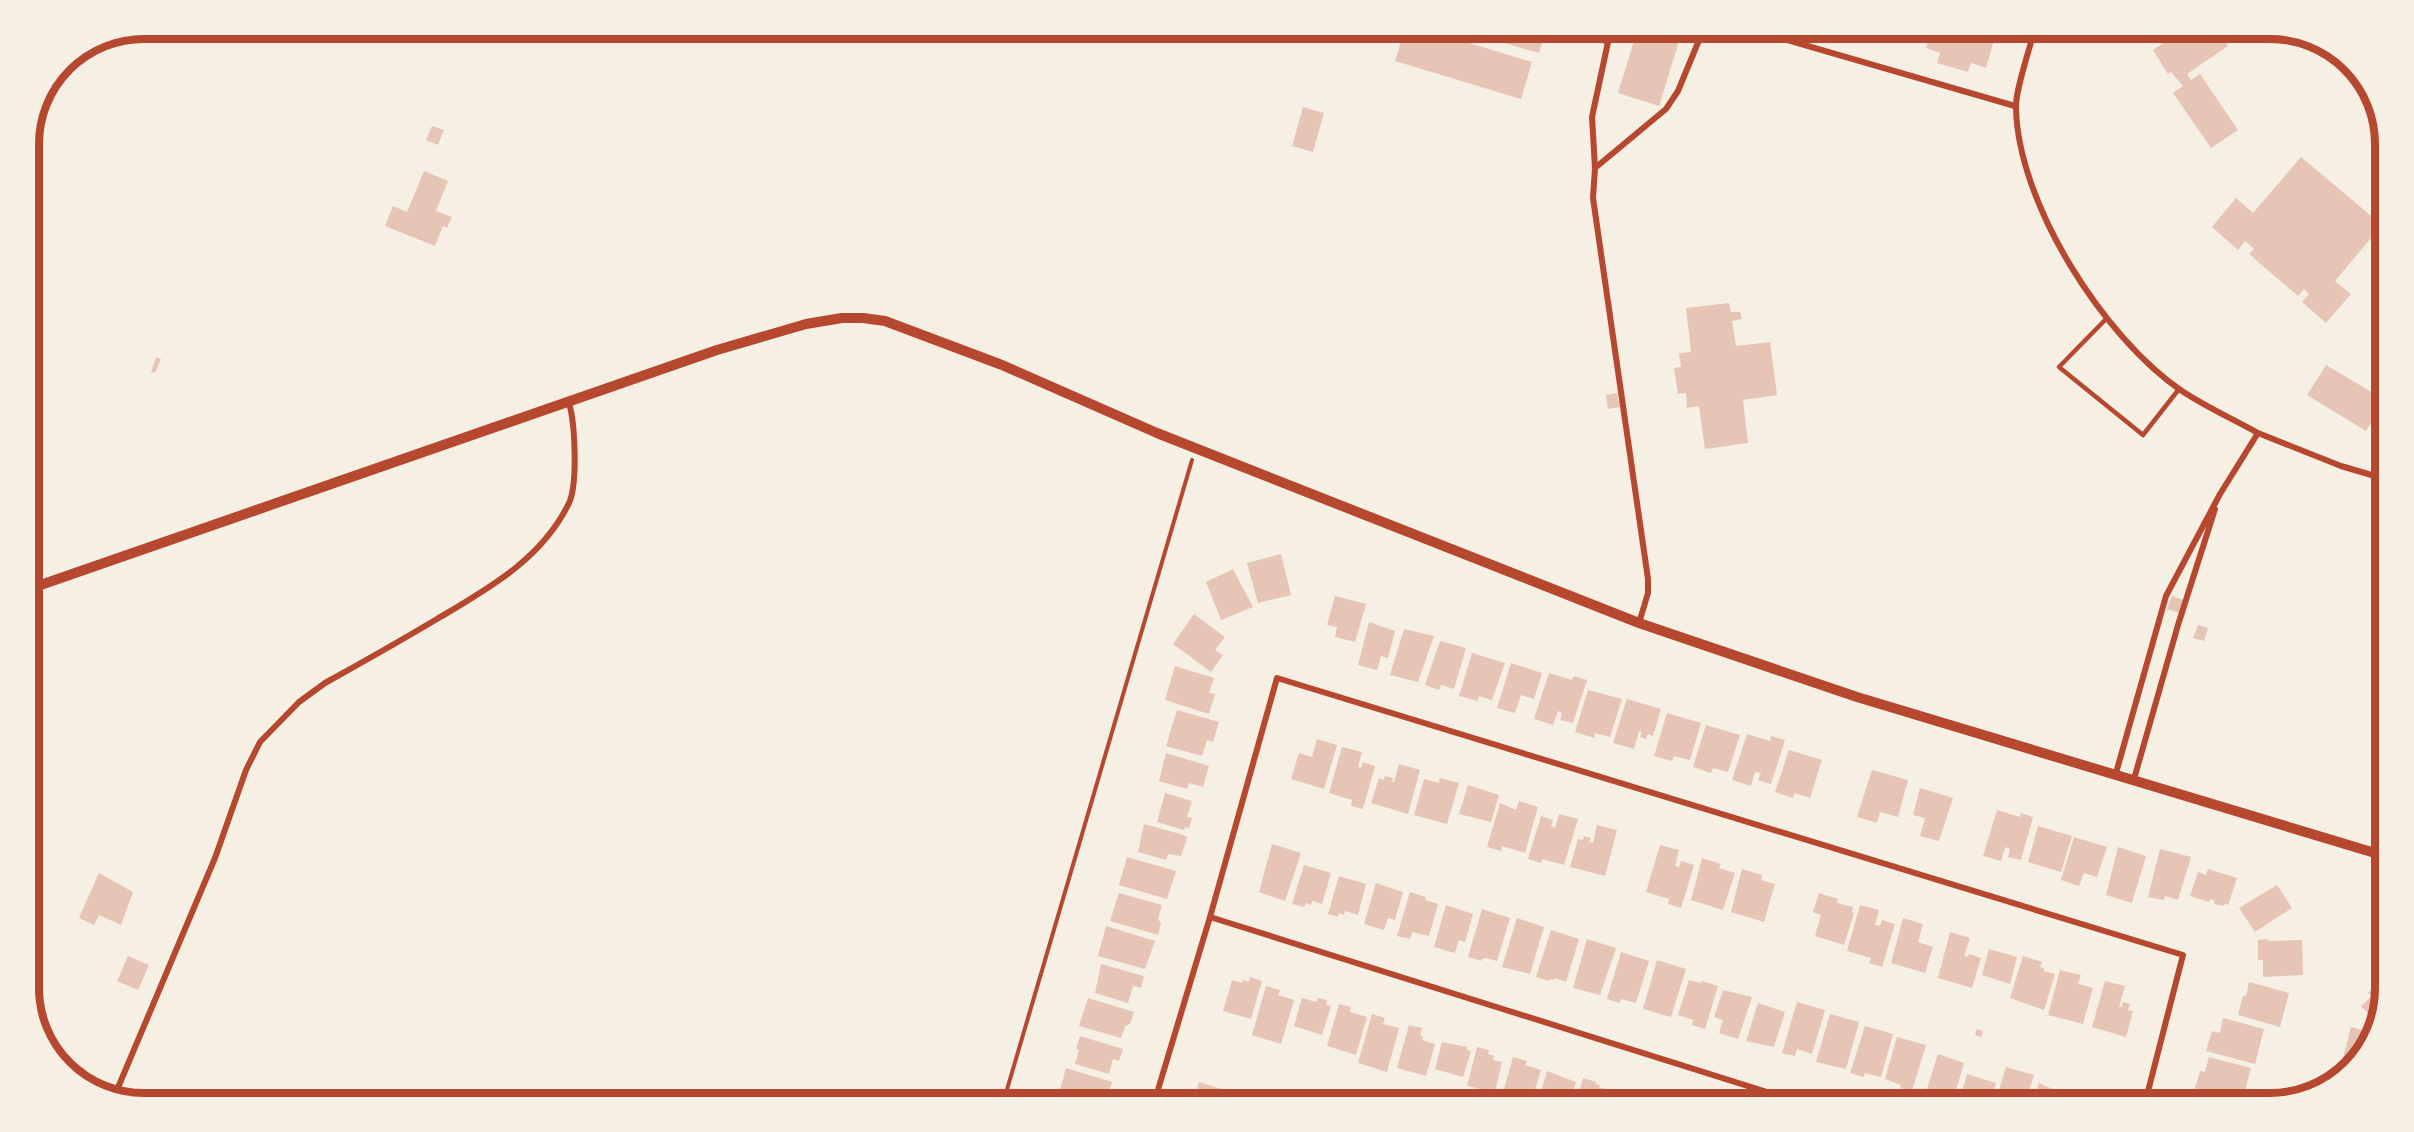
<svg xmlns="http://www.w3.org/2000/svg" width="2414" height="1132" font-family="Rubik,sans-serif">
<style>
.building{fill:#e6c5b7}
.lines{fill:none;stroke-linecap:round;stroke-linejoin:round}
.path{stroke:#b5482f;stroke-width:4}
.service{stroke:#b5482f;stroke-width:4.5}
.minor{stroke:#b5482f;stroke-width:6}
.tertiary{stroke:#b5482f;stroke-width:10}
.rim{fill:none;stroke:#b5482f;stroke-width:8}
</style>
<rect width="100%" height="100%" fill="#f6efe4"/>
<path class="building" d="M1405 28H1420L1532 62 1521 99 1395 61Z
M1500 28H1528L1545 33 1539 53 1497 41Z
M1638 28H1683L1659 106 1618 93Z
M1932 28H1991L1988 38 1994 40 1986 68 1971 63 1968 72 1937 63 1940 53 1926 48Z
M2185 28H2218L2228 46 2187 74 2191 80 2200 74 2238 130 2211 148 2173 93 2183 86 2171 72 2168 74 2153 50Z
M1303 107 1324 113 1313 152 1292 146Z
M432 126 444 130 438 145 426 140Z
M2301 157 2382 225 2335 281 2351 294 2326 323 2302 302 2309 294 2304 289 2298 296 2249 254 2254 249 2245 241 2238 250 2212 227 2236 198 2253 213Z
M424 171 448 181 436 211 452 217 447 228 443 226 435 246 385 226 393 206 407 212Z
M1729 303 1731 312H1740L1742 319 1732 321 1736 346 1770 342 1777 395 1743 400 1748 443 1705 449 1699 406 1687 408 1686 393 1678 394 1674 368 1681 367 1679 353 1691 352 1686 308Z
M156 357 161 359 155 373 151 372Z
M2326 365 2385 400 2366 431 2307 395Z
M1617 393 1620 407 1608 409 1606 395Z
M1281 554 1291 595 1258 603 1247 563Z
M1233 569 1253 607 1221 620 1206 582Z
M1335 596 1366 604 1355 642 1335 637 1337 627 1327 625Z
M2172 596 2183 600 2179 613 2167 609Z
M1194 614 1225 637 1215 650 1223 655 1211 672 1173 644Z
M1369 622 1395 631 1388 658 1381 656 1377 670 1358 665Z
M2198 625 2208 628 2204 641 2193 638Z
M1404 629 1434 636 1418 682 1390 675Z
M1440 641 1466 648 1454 689 1441 685 1439 690 1425 685Z
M1472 653 1505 663 1492 700 1479 696 1478 701 1459 696Z
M1511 663 1542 673 1534 699 1521 695 1515 713 1497 708Z
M1175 666 1214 678 1209 693 1215 694 1209 714 1165 700Z
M1549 673 1572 680 1574 676 1587 680 1573 723 1560 720 1562 713 1558 711 1553 725 1534 719Z
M1588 690 1622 699 1610 737 1595 733 1594 738 1575 732Z
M1627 699 1661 709 1653 736 1648 734 1646 739 1640 737 1642 732 1639 731 1634 749 1613 743Z
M1177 710 1219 722 1213 742 1207 740 1202 756 1166 746Z
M1667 713 1701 723 1690 760 1674 756 1672 761 1654 756Z
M1706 725 1740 735 1728 772 1713 768 1711 773 1693 767Z
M1747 734 1770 741 1771 736 1785 740 1771 784 1758 780 1761 773 1755 772 1751 786 1732 780Z
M1317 739 1337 745 1324 789 1291 779 1299 753 1312 757Z
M1342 747 1362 752 1358 767 1361 768 1363 762 1375 766 1363 809 1351 806 1352 800 1329 793Z
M1789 750 1822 760 1810 798 1794 793 1793 798 1775 792Z
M1166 753 1209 766 1203 787 1189 783 1187 789 1159 781Z
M1399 764 1420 770 1408 814 1371 803 1379 778 1384 780 1385 776 1393 778 1392 782H1394Z
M1872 770 1908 780 1898 817 1880 812 1877 823 1857 817Z
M1440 778 1459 783 1447 824 1414 815 1424 779 1439 783Z
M1468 785 1499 795 1491 822 1459 814Z
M1920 788 1953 798 1939 841 1920 836 1925 818 1913 815Z
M1165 793 1192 801 1187 817 1192 818 1189 828 1185 827 1184 830 1157 822Z
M1519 801 1538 807 1525 853 1502 846 1501 851 1487 847 1500 803 1516 810Z
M1997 810 2020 817 2021 813 2033 817 2021 860 2008 857 2010 849 2005 847 2001 861 1983 856Z
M1559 814 1578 819 1564 865 1542 859 1541 863 1528 859 1541 816 1553 820 1551 826 1555 828Z
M1144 824 1184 835 1187 838 1181 856 1168 854 1166 860 1138 852Z
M1597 825 1617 830 1605 876 1570 867 1578 839 1583 840 1584 836 1591 838 1589 842 1593 843Z
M2038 826 2072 836 2061 872 2028 862Z
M2074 837 2107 847 2097 877 2084 873 2079 886 2061 880Z
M1272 844 1301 853 1285 901 1259 892Z
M1660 845 1679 850 1675 866 1679 867 1681 861 1694 865 1681 908 1668 904 1669 899 1646 892Z
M2118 847 2146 856 2132 903 2106 895Z
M2160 849 2191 857 2178 900 2165 896 2164 900 2148 897Z
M1127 857 1176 871 1167 899 1119 885Z
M1702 858 1721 864 1719 868 1735 873 1723 910 1691 900Z
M1304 865 1331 873 1322 904 1312 901 1311 905 1306 903 1304 907 1292 904Z
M1742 869 1762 875 1761 880 1775 884 1764 922 1731 912Z
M2208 869 2237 878 2228 905 2224 904V906L2214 904 2215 901 2210 899 2209 902 2190 896 2198 872 2206 875Z
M99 873 133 892 121 925 99 915 94 925 79 918Z
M1339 876 1366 884 1358 915 1345 911 1344 915 1339 913 1338 917 1328 914Z
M1376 883 1403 892 1395 920 1388 918 1384 930 1364 924Z
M2277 885 2292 908 2255 932 2239 908Z
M1410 892 1426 897 1425 900 1438 904 1429 936 1412 932 1410 939 1397 936Z
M1119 893 1162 905 1158 919 1161 923 1158 935 1110 921Z
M1819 893 1838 899 1837 903 1853 907 1852 912 1854 913 1844 945 1815 936 1821 915 1813 912Z
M1446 905 1473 914 1465 942 1459 940 1455 953 1434 947Z
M1860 905 1879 910 1875 925 1880 926 1882 920 1895 924 1882 967 1869 963 1871 958 1847 951Z
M1482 909 1510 918 1497 961 1486 958 1482 959 1481 961 1468 957Z
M1517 918 1544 927 1530 974 1502 967Z
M1903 918 1923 924 1918 942 1933 947 1925 973 1891 963Z
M1106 926 1155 941 1145 969 1098 956Z
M1551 930 1579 939 1566 982 1555 978 1554 980 1550 979 1549 981 1536 977Z
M1950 932 1970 938 1964 956 1968 957 1969 954 1981 958 1972 988 1938 978Z
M1587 939 1616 948 1600 995 1573 988Z
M2267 939 2268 941 2302 940 2303 975 2263 977V960H2258V940Z
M1989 949 2017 957 2010 984 1982 975Z
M1621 952 1649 961 1636 1003 1621 999 1620 1003 1607 999Z
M128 956 149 965 138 990 117 981Z
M2023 956 2042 962 2040 967 2044 968V971L2055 974 2044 1010 2010 998Z
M1657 960 1686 969 1671 1017 1643 1009Z
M1101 964 1144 976 1141 988 1133 986 1128 1003 1095 993Z
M2060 970 2081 975 2078 984 2093 988 2083 1024 2048 1015Z
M1250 977 1262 981 1251 1019 1223 1011 1232 980 1242 983 1243 980 1249 982Z
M1689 980 1701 983 1702 981 1718 986 1705 1029 1692 1025 1693 1020 1678 1015Z
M2105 981 2125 986 2119 1007H2122L2123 1002 2130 1004 2128 1010 2133 1011 2126 1037 2092 1027Z
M2249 982 2289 993 2280 1027 2238 1015 2243 996H2246Z
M2379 982 2385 989 2378 1024 2361 1006 2372 996 2368 993Z
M1266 986 1280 990 1278 995 1294 1000 1281 1044 1252 1035Z
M1723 990 1752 997 1738 1039 1719 1033 1723 1020 1714 1017Z
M1088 998 1134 1012 1130 1024 1125 1026 1121 1038 1079 1026Z
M1302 998 1316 1002 1318 998 1327 1000 1326 1005 1331 1006 1322 1035 1294 1026Z
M1797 1002 1825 1010 1812 1054 1797 1049 1795 1056 1782 1053Z
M1758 1003 1785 1012 1774 1047 1746 1041Z
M1339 1004 1351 1007 1350 1012 1367 1017 1356 1055 1327 1046Z
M1372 1014 1385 1018 1383 1024 1399 1028 1387 1072 1358 1063Z
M1830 1014 1859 1022 1846 1069 1816 1062Z
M2223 1018 2264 1029 2255 1064 2206 1051 2212 1031 2220 1033Z
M1409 1025 1422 1028 1420 1036H1423L1422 1040 1435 1044 1426 1076 1397 1068Z
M1865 1026 1893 1034 1881 1077 1865 1073 1864 1077 1850 1073Z
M2351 1027 2376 1034 2350 1064 2342 1062Z
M1977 1029 1983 1031 1981 1037 1975 1035Z
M1080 1036 1123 1049 1119 1061 1113 1059 1109 1074 1075 1064 1079 1050 1076 1049Z
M1897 1037 1926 1045 1912 1091 1900 1088 1901 1085 1885 1079Z
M1442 1042 1467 1047V1050L1471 1051 1463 1077 1435 1069Z
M1477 1047 1489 1050 1488 1054 1494 1056 1493 1060 1502 1062 1495 1092 1467 1086Z
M1938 1054 1964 1063 1956 1090 1950 1089 1946 1102 1925 1095Z
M1513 1057 1527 1061 1525 1065 1541 1070 1531 1103H1500Z
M2209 1057 2251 1068 2242 1103 2194 1092 2200 1071 2205 1072Z
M2006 1067 2034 1075 2025 1103H1995Z
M1066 1068 1112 1082 1108 1096 1105 1095 1102 1103H1080L1058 1097Z
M1547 1071 1576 1082 1570 1103 1538 1101Z
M1967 1074 1996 1083 1990 1103 1959 1102Z
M1583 1078 1596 1082V1084L1600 1085 1599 1087 1611 1091 1607 1103H1576Z
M1199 1082 1228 1091 1224 1103H1193Z
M2039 1083 2066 1095 2063 1103H2032Z
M1619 1089 1638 1095 1637 1103H1615Z
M1235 1090 1263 1098 1262 1103H1231Z"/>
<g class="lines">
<path class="path" d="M1003 1103 1192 460"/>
<path class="service" d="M1572 28 1606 42
M2107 318 2059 367 2143 435 2179 389"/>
<path class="minor" d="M1611 28 1592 117 1595 168 1593 198 1648 579V593L1639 623
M1746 28 2015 106
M2035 28C2030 48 2015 91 2016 108 2018 204 2104 338 2182 391 2206 407 2233 419 2258 433
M1595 168 1666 109 1678 91 1704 28
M2116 773 2166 596 2220 494 2258 433 2341 466 2385 479
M2134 779 2178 625 2215 509
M1210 917 1802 1103
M114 1097 215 858 246 770 260 742 299 702 325 683C363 662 400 641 437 619 489 588 542 559 569 503 578 484 575 423 569 403
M1154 1103 1210 917 1277 678 2183 955 2145 1103"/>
<path class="tertiary" d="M29 589 717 350 806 324 842 318H863L885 321 1002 365 1157 433 1639 623 1857 697 2385 856"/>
</g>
<path d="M0 0H2414V1132H0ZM144 39H2270A105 105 0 0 1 2375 144V988A105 105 0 0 1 2270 1093H144A105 105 0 0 1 39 988V144A105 105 0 0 1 144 39Z" fill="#f6efe4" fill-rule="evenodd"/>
<path class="rim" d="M144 39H2270A105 105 0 0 1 2375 144V988A105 105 0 0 1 2270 1093H144A105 105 0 0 1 39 988V144A105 105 0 0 1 144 39Z"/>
</svg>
